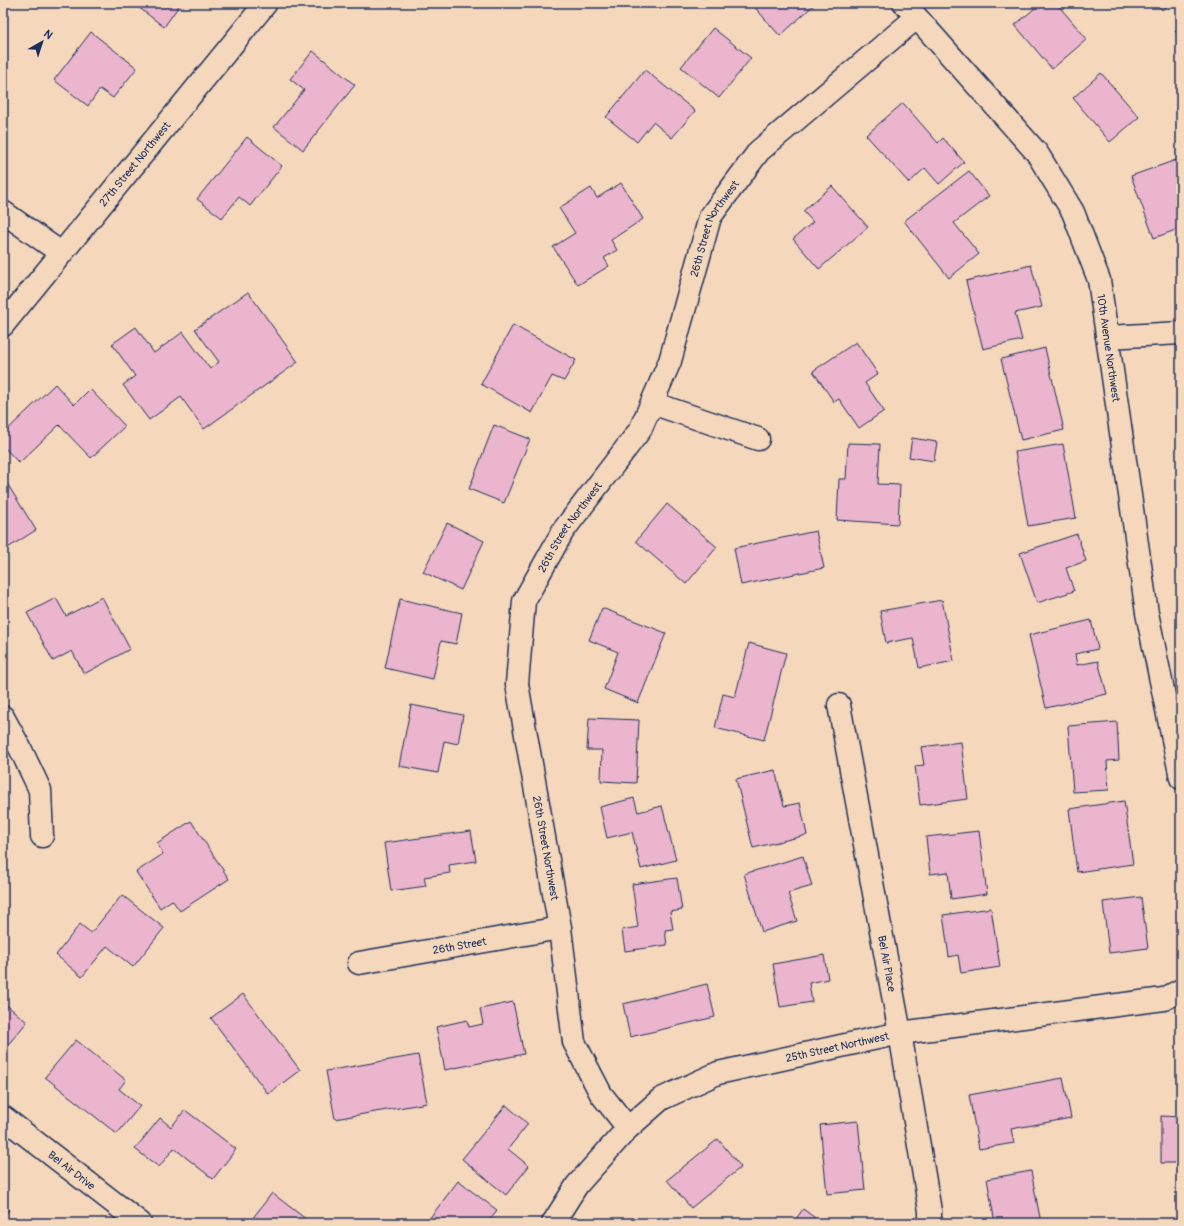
<svg xmlns="http://www.w3.org/2000/svg" width="1184" height="1226" font-family="Pangolin,sans-serif">
<style>
.building{fill:#ebb5cd;stroke:#1b2f5e}
.lines{fill:none;stroke-linecap:round;stroke-linejoin:round}
.street-casing{stroke:#1b2f5e;stroke-width:25}
.street{stroke:#f5d8bb;stroke-width:22}
.labels{text-anchor:middle;stroke-width:4;stroke-linejoin:round;paint-order:stroke}
.street-label{font-size:11px;fill:#1b2f5e;stroke:#f5d8bb}
</style>
<rect width="100%" height="100%" fill="#f5d8bb"/>
<filter id="ink" filterUnits="userSpaceOnUse"><feTurbulence type="fractalNoise" baseFrequency=".025" numOctaves="2"/><feDisplacementMap in="SourceGraphic" scale="8" xChannelSelector="R" yChannelSelector="G"/><feConvolveMatrix kernelMatrix="1 2 1 2 8 2 1 2 1" color-interpolation-filters="sRGB"/></filter>
<g filter="url(#ink)">
<path class="building" d="M133 3H181L164 27Z
M751 3H816L780 36Z
M1041 3H1056L1087 39 1052 69 1015 25Z
M1156 3H1170L1162 10Z
M1181 26V39L1175 31Z
M713 28 751 58 719 98 681 67Z
M91 32 137 68 113 98 100 89 88 106 54 80Z
M313 51 355 85 303 150 274 127 304 90 290 79Z
M645 70 695 111 672 138 653 122 637 142 606 117Z
M1101 73 1139 117 1110 142 1073 98Z
M903 103 938 143 943 138 964 162 939 184 925 168 909 183 866 135Z
M247 137 282 166 250 206 239 197 222 218 197 199Z
M1176 160 1181 173V228L1154 238 1131 176Z
M969 171 989 196 954 223 979 254 949 278 904 221Z
M621 183 643 219 611 240 617 250 604 258 609 266 578 285 553 247 575 233 559 208 591 188 597 198Z
M832 186 868 227 819 269 793 239 813 222 803 211Z
M1031 265 1042 307 1015 313 1022 340 983 349 966 281Z
M248 292 298 362 204 429 181 397 149 420 123 385 135 376 112 344 136 327 154 353 183 332 210 369 219 362 195 329Z
M513 325 576 360 564 381 552 376 532 413 481 384Z
M856 342 878 374 865 383 884 411 859 428 839 399 834 402 813 371Z
M1045 348 1064 430 1021 440 1001 359Z
M55 384 74 405 90 389 125 426 91 458 59 425 19 463 3 446V434Z
M494 425 530 439 504 503 469 489Z
M912 438 937 442 934 461 909 457Z
M848 443 880 444 878 484 900 485 898 524 837 520 839 479H846Z
M1063 444 1076 518 1028 526 1015 452Z
M3 477 36 530 3 551Z
M667 504 717 547 686 584 636 541Z
M447 523 484 541 461 590 423 572Z
M816 531 824 568 741 585 734 548Z
M1077 534 1086 561 1066 568 1074 591 1037 603 1020 553Z
M102 597 130 649 84 674 72 651 53 661 27 613 56 598 66 616Z
M400 599 462 613 456 644 441 641 433 679 385 668Z
M942 600 954 661 919 668 913 638 886 643 880 611Z
M602 608 666 633 638 703 604 689 618 652 589 640Z
M1091 620 1098 649 1075 654 1077 665 1098 661 1107 694 1046 708 1029 635Z
M749 643 786 653 764 740 715 728 723 694 735 697Z
M411 705 463 715 458 744 444 741 438 773 399 766Z
M589 718 639 720 636 783 601 781 602 750H587Z
M1117 722 1119 760 1107 761 1109 790 1073 792 1068 726Z
M961 742 968 799 920 805 915 766 924 765 921 747Z
M775 770 784 806 800 803 807 835 753 848 736 779Z
M634 798 638 812 662 806 676 860 641 869 632 832 607 838 600 807Z
M1124 801 1133 864 1077 872 1069 809Z
M191 821 229 879 180 911 172 900 160 908 136 872 163 854 157 843Z
M471 831 476 861 449 865 450 873 424 877 426 886 391 891 384 843Z
M979 831 987 894 951 899 948 872 930 874 926 837Z
M803 856 812 886 788 893 797 921 762 932 744 874Z
M677 878 682 910 670 912 673 929 665 930 667 945 625 951 622 930 638 927 632 884Z
M122 895 164 928 133 967 107 946 82 977 56 955 80 924 91 933Z
M1141 897 1148 948 1109 953 1103 902Z
M991 908 1000 967 961 973 958 955 949 957 943 915Z
M824 955 828 979 809 983 812 1002 780 1007 773 964Z
M707 984 715 1017 630 1037 623 1004Z
M243 994 300 1070 268 1094 211 1018Z
M3 1002 27 1022 6 1047 3 1045Z
M513 1002 524 1054 445 1070 436 1027 467 1020 469 1027 483 1024 480 1009Z
M76 1040 126 1080 119 1089 140 1106 117 1134 45 1077Z
M418 1055 427 1103 335 1119 326 1071Z
M1063 1078 1071 1118 1011 1129 1014 1143 979 1149 969 1095Z
M506 1105 528 1124 508 1149 529 1166 506 1195 462 1159Z
M185 1110 236 1149 213 1179 174 1148 159 1167 135 1149 160 1118 171 1127Z
M1161 1116 1181 1117V1163H1161Z
M858 1121 865 1190 827 1194 820 1125Z
M718 1139 741 1167 691 1208 667 1180Z
M1031 1171 1041 1223H995L987 1179Z
M458 1181 497 1210 487 1223H426Z
M272 1193 311 1223H249Z
M3 1205 9 1210 3 1218Z
M803 1209 822 1223H793Z"/>
<g class="lines">
<g class="street-casing">
<g id="street">
<path id="s1" d="M904 3 1037 153 1073 212 1099 280 1147 613 1181 778"/>
<path d="M3 212 61 253"/>
<path id="s2" d="M3 325 266 3"/>
<path d="M1107 337 1181 333"/>
<path d="M652 403 758 439"/>
<path id="s3" d="M839 705 900 1033 930 1211V1223"/>
<path d="M3 717 21 750 40 790 42 836"/>
<path id="s4" d="M359 963 560 928"/>
<path id="s5" d="M3 1117 140 1223"/>
<path id="s6" d="M628 1128 601 1094 574 1042 560 928 517 684 524 601 563 531 640 430 670 361 710 217 759 151 916 18"/>
<path id="s7" d="M553 1223 577 1185 628 1128 661 1099 718 1073 900 1033 1164 999 1181 990"/>
</g>
</g>
<use href="#street" class="street"/>
</g>
</g>
<g class="labels">
<g class="street-label">
<text dy="4" stroke="none"><textPath href="#s2" startOffset="208">27th Street Northwest</textPath></text>
<text dy="4" stroke="none"><textPath href="#s6" startOffset="971">26th Street Northwest</textPath></text>
<text dy="4" stroke="none"><textPath href="#s1" startOffset="411">10th Avenue Northwest</textPath></text>
<text dy="4" stroke="none"><textPath href="#s6" startOffset="635">26th Street Northwest</textPath></text>
<text transform="translate(546 848) rotate(80)" y="4">26th Street Northwest</text>
<text dy="4" stroke="none"><textPath href="#s4" startOffset="102">26th Street</textPath></text>
<text dy="4" stroke="none"><textPath href="#s3" startOffset="263">Bel Air Place</textPath></text>
<text dy="4" stroke="none"><textPath href="#s7" startOffset="350">25th Street Northwest</textPath></text>
<text dy="4" stroke="none"><textPath href="#s5" startOffset="87">Bel Air Drive</textPath></text>
</g>
</g>
<rect width="1184" height="1226" fill="none" stroke="#f5d8bb" stroke-width="16"/>
<rect x="8" y="8" width="1168" height="1210" fill="none" stroke="#1b2f5e" stroke-width="1.5" filter="url(#ink)"/>
<g transform="translate(42 42) rotate(39)" stroke="#f5d8bb" stroke-width="3" paint-order="stroke">
<path d="M0-3L7 15L0 10L-7 15Z" fill="#1b2f5e"/>
<text y="-6" font-size="11" font-weight="bold" text-anchor="middle" fill="#1b2f5e">N</text>
</g>
</svg>
